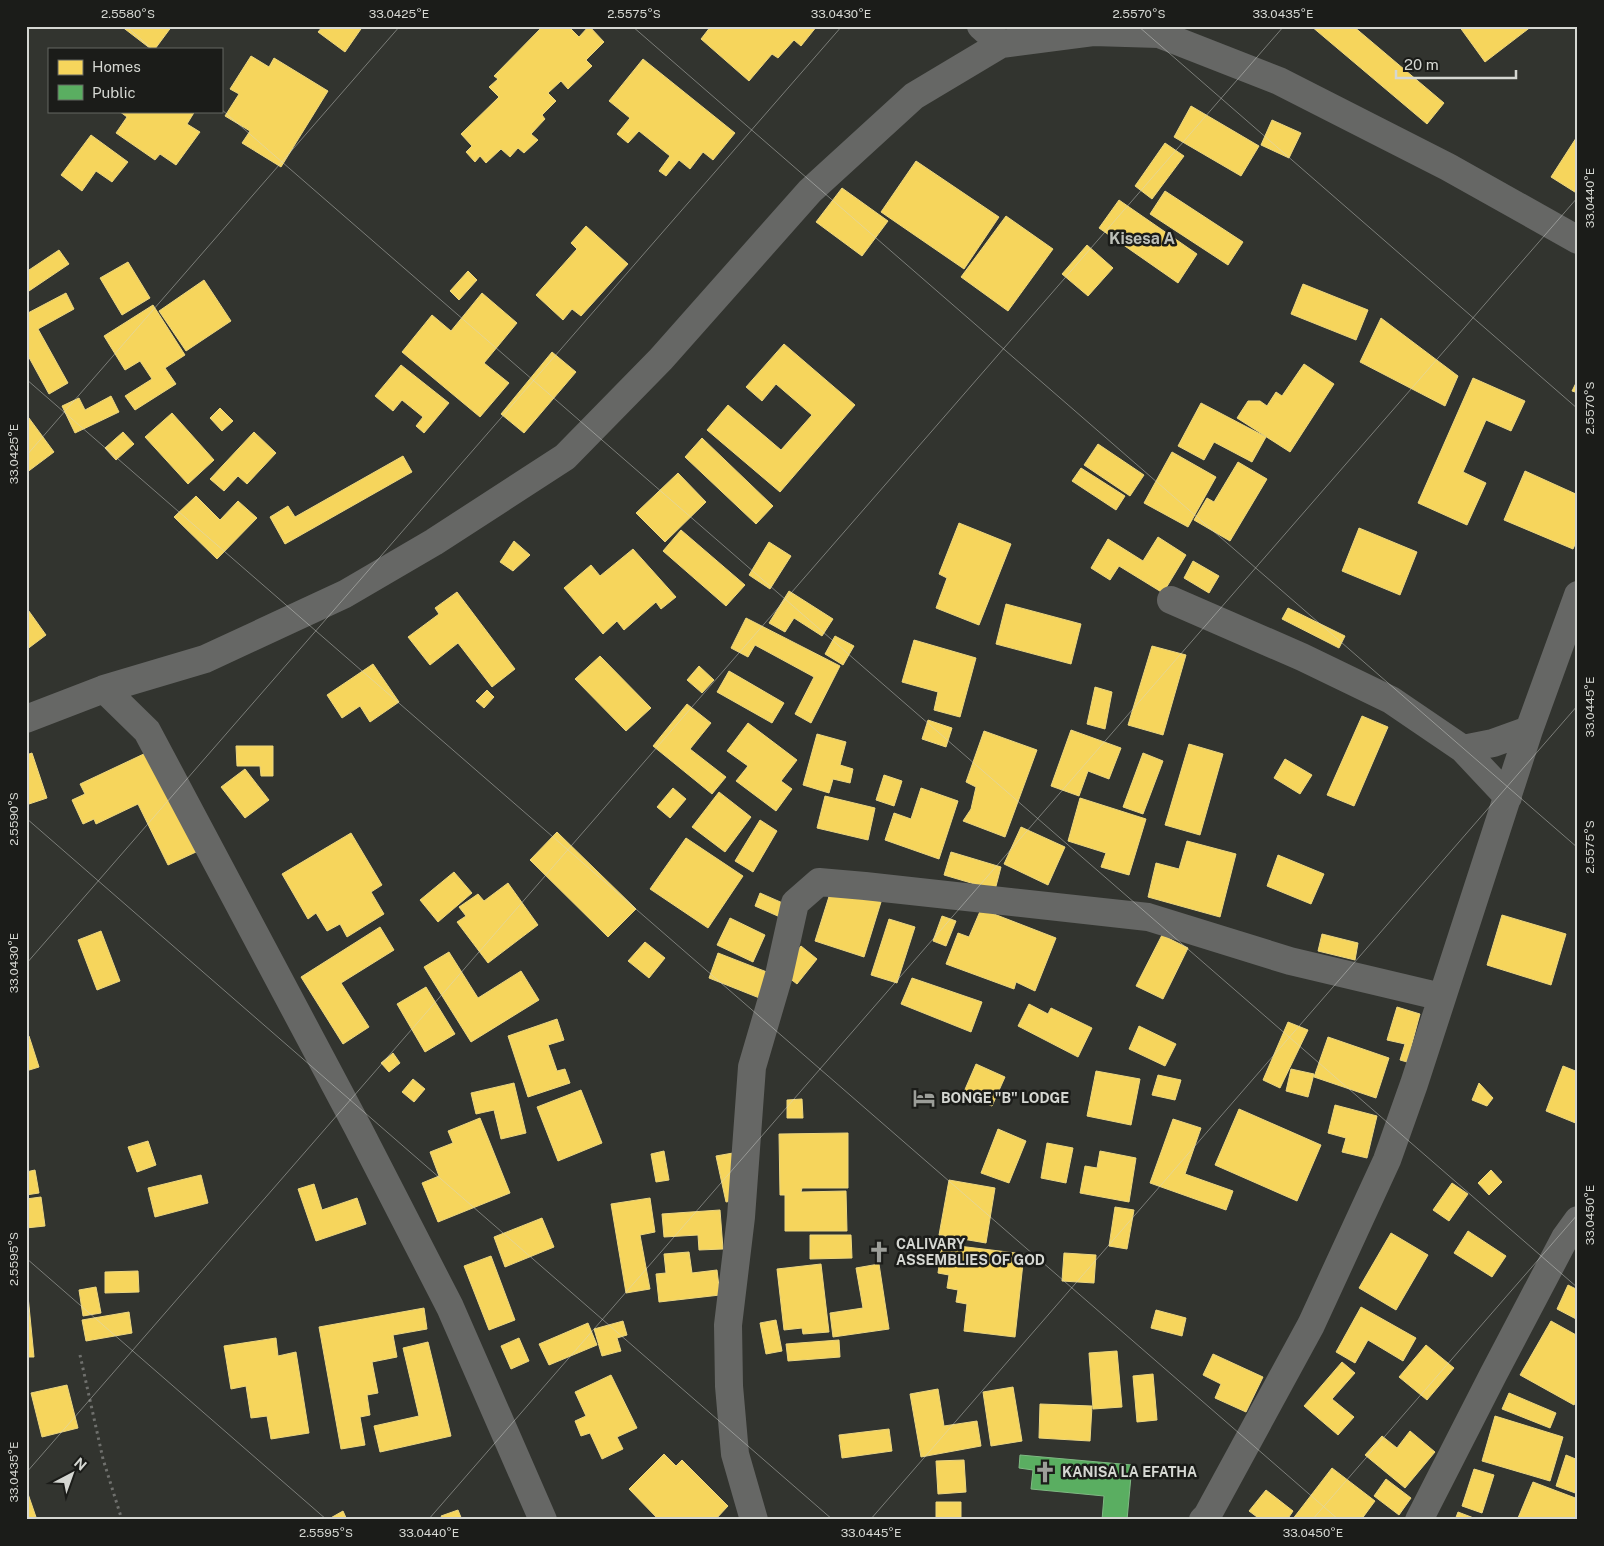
<svg xmlns="http://www.w3.org/2000/svg" width="1604" height="1546" font-family="'Public Sans',sans-serif">
<style>
.homes{fill:#f6d55c;stroke:#ecd67f}
.public{fill:#5aae61;stroke:#7fba83}
.lines{fill:none;stroke-linecap:round;stroke-linejoin:round}
.path{stroke:#6f706d;stroke-width:3;stroke-dasharray:2.5 4;stroke-linecap:butt}
.minor{stroke:#666765;stroke-width:28}
.ticks{fill:none;stroke:#d5d7d2;stroke-width:1;stroke-opacity:0.45}
.labels{text-anchor:middle;stroke-width:5;stroke-linejoin:round;paint-order:stroke}
.poi-label{font-size:14px;font-weight:bold;fill:#d5d7d2;stroke:#1b1c19;text-anchor:start}
.quarter-label{font-size:16px;font-weight:bold;fill:#bdc0b8;stroke:#1b1c19}
.neatline{fill:none;stroke:#d5d7d2;stroke-width:2}
.ticks-label{font-size:12px;text-anchor:middle;fill:#d5d7d2}
</style>
<rect width="100%" height="100%" fill="#32342f"/>
<path class="homes" d="M121 26H172L155 49H151Z
M323 26H363L345 52 318 32Z
M543 26H568L579 37 589 26 604 42 586 60 592 66 568 89 561 81 548 93 556 101 542 115 545 119 531 134 538 140 524 153 518 148 510 157 501 149 486 163 480 156 475 162 466 152 472 146 461 134 499 97 489 87 498 79 494 76Z
M711 26H817L801 46 794 40 778 58 772 54 749 81 701 39Z
M1311 26H1353L1444 103 1427 124Z
M1459 26H1532L1485 62Z
M251 56 269 67 274 58 328 91 281 167 242 143 250 131 225 116 239 94 230 89Z
M643 59 735 133 713 160 703 152 690 169 679 160 666 176 659 171 670 156 639 131 628 143 617 134 630 118 609 101Z
M1191 106 1259 146 1241 176 1174 137Z
M119 111H195L187 124 200 132 176 165 160 154 155 160 116 133 127 117Z
M1272 120 1301 133 1289 158 1261 145Z
M91 135 128 162 112 182 96 171 82 191 61 175Z
M1578 135V194L1551 177Z
M1165 143 1184 156 1152 199 1135 186Z
M916 161 999 217 964 269 881 212Z
M842 188 888 221 862 256 816 222Z
M1165 191 1243 242 1228 265 1150 214Z
M1119 200 1197 254 1178 283 1099 228Z
M1006 216 1053 249 1008 311 961 277Z
M586 226 628 264 581 316 572 309 563 320 536 295 577 249 571 243Z
M1087 245 1113 268 1088 296 1062 274Z
M59 250 69 264 26 293V272Z
M128 262 150 298 122 315 100 278Z
M468 271 477 280 459 300 450 291Z
M204 280 231 321 186 351 159 311Z
M1303 284 1368 310 1356 340 1291 314Z
M66 293 74 309 38 329 68 383 49 394 26 352V314Z
M482 293 517 323 484 363 509 383 480 417 402 352 432 315 451 331Z
M153 305 185 355 165 368 176 384 135 410 125 396 152 379 140 361 125 370 104 336Z
M1381 318 1458 376 1445 406 1360 362Z
M784 344 855 405 780 492 707 430 728 405 781 450 812 415 776 384 762 401 746 387Z
M552 352 576 372 524 433 501 414Z
M1304 364 1334 384 1290 452 1237 418 1248 401H1260L1267 406 1276 392 1282 396Z
M401 365 449 403 424 433 416 426 423 417 402 400 393 411 375 396Z
M1473 378 1525 401 1511 431 1486 420 1463 472 1486 483 1467 525 1418 503Z
M1578 379V393L1572 391Z
M111 396 119 412 75 433 62 406 79 398 85 410Z
M1201 403 1266 437 1252 462 1214 442 1204 460 1178 446Z
M220 408 233 421 222 431 210 418Z
M172 413 214 460 188 484 145 437Z
M26 414 54 452 26 473Z
M123 432 134 444 116 460 105 448Z
M254 432 276 453 247 484 238 476 224 491 210 479Z
M702 438 773 506 756 524 685 457Z
M1098 444 1144 475 1130 496 1084 465Z
M1172 452 1216 477 1188 527 1144 503Z
M403 456 412 472 285 544 270 517 288 506 295 517Z
M1238 462 1267 479 1230 541 1194 520 1207 498 1214 502Z
M1081 468 1125 496 1116 510 1072 481Z
M1525 471 1578 495V538L1573 549 1504 520Z
M678 473 706 502 665 542 636 513Z
M196 496 220 520 238 501 257 518 217 559 174 517Z
M959 523 1011 544 979 625 936 608 947 578 939 574Z
M1359 528 1417 552 1400 595 1342 571Z
M681 530 745 585 726 606 663 551Z
M1158 537 1186 555 1163 593 1119 566 1110 580 1091 568 1108 539 1143 561Z
M514 541 530 555 513 571 500 562Z
M769 542 791 556 770 589 749 575Z
M633 549 676 597 661 609 656 602 624 630 617 621 603 634 564 588 591 565 600 576Z
M1193 561 1219 576 1209 593 1184 578Z
M789 591 833 619 822 636 794 618 785 632 769 623Z
M457 592 515 669 492 687 458 643 430 665 408 637 439 614 435 608Z
M1006 604 1081 624 1071 664 996 644Z
M26 607 46 635 26 650Z
M1288 608 1345 636 1339 648 1282 619Z
M746 618 840 666 811 723 795 714 814 677 755 645 748 657 731 648Z
M835 636 854 646 843 665 825 654Z
M914 640 976 658 960 717 934 710 938 692 902 682Z
M1152 646 1186 655 1163 735 1128 725Z
M600 656 651 708 626 731 575 679Z
M373 664 399 702 370 722 360 706 342 718 327 695Z
M699 666 714 680 702 693 687 680Z
M729 671 784 703 772 723 717 692Z
M1095 687 1112 692 1105 729 1087 724Z
M487 690 494 697 484 708 476 701Z
M687 704 711 723 690 749 726 777 712 794 653 746Z
M1362 716 1388 727 1354 806 1327 795Z
M928 720 952 728 946 747 922 739Z
M748 723 797 760 781 781 792 789 776 811 736 781 748 766 727 751Z
M1071 730 1121 748 1109 779 1088 771 1079 796 1051 786Z
M984 731 1037 750 1005 837 963 821 971 809 976 787 966 782Z
M817 734 846 742 840 765 853 769 850 783 833 779 829 793 803 785Z
M1189 744 1223 754 1200 835 1165 825Z
M236 746H273V776H261L260 766H237Z
M148 752 196 852 168 865 138 804 96 824 94 819 83 824 72 800 85 794 80 784Z
M32 753 47 798 26 805V755Z
M1143 753 1163 761 1143 814 1123 807Z
M1285 759 1312 775 1300 794 1274 778Z
M245 769 269 800 245 818 221 787Z
M884 775 902 781 894 806 876 800Z
M673 788 686 799 670 818 657 807Z
M921 788 958 801 939 859 885 840 894 813 911 819Z
M719 792 751 817 725 852 692 827Z
M825 796 875 808 868 840 817 828Z
M1080 798 1146 819 1129 875 1101 867 1106 853 1068 841Z
M760 820 777 831 753 872 735 861Z
M1021 827 1065 847 1048 885 1004 864Z
M557 832 636 909 608 937 530 860Z
M351 833 382 885 371 892 384 914 347 937 340 924 327 931 316 913 308 919 282 874Z
M686 838 743 876 708 928 650 889Z
M1187 841 1236 854 1220 917 1148 897 1156 863 1179 869Z
M951 852 1001 867 995 890 944 875Z
M1278 855 1324 874 1311 904 1267 886Z
M454 872 472 893 438 922 420 900Z
M508 883 538 925 488 963 457 922 466 916 459 907 478 894 484 901Z
M832 887 881 902 864 957 815 941Z
M760 893 785 904 780 917 755 906Z
M981 909 1056 938 1035 991 1016 982 1014 989 946 964 958 933 969 937Z
M1502 915 1566 934 1551 985 1487 965Z
M942 916 956 921 946 946 933 941Z
M730 918 765 935 753 962 717 945Z
M889 919 915 927 897 983 871 975Z
M380 927 394 950 341 983 369 1027 343 1044 301 977Z
M101 931 120 981 97 990 78 940Z
M1322 934 1358 943 1355 960 1318 951Z
M1162 935 1188 948 1163 999 1136 986Z
M645 942 665 958 649 978 628 961Z
M801 946 817 959 797 984 780 971Z
M449 952 478 998 521 971 539 1000 471 1042 424 967Z
M718 953 772 974 762 999 709 978Z
M912 978 982 1002 971 1032 901 1004Z
M426 987 455 1034 425 1052 397 1004Z
M1029 1004 1048 1014 1051 1008 1092 1028 1078 1057 1018 1026Z
M1397 1007 1420 1014 1407 1062 1400 1060 1405 1044 1387 1040Z
M557 1019 564 1040 548 1045 557 1071 565 1069 570 1083 528 1097 508 1036Z
M1288 1022 1308 1030 1280 1088 1263 1080Z
M1139 1026 1176 1044 1165 1066 1129 1049Z
M29 1036 39 1067 26 1071V1037Z
M1328 1037 1389 1058 1376 1098 1314 1077Z
M393 1053 400 1063 389 1072 381 1063Z
M976 1064 1005 1077 992 1106 963 1094Z
M1563 1066 1578 1072V1124L1546 1111Z
M1291 1069 1314 1074 1308 1097 1286 1091Z
M1096 1071 1140 1079 1131 1125 1087 1116Z
M1158 1075 1181 1080 1175 1100 1152 1095Z
M413 1079 425 1089 414 1102 402 1092Z
M514 1083 526 1133 501 1139 494 1110 476 1114 471 1093Z
M1479 1083 1493 1098 1487 1106 1472 1100Z
M581 1090 602 1143 558 1161 537 1107Z
M802 1099 803 1118H787V1100Z
M1335 1105 1377 1116 1367 1158 1342 1152 1346 1138 1328 1133Z
M1239 1109 1321 1145 1297 1201 1215 1165Z
M480 1118 510 1193 438 1222 422 1183 439 1176 430 1152 453 1143 448 1131Z
M1173 1119 1201 1128 1185 1174 1233 1191 1226 1210 1150 1183Z
M998 1129 1026 1141 1009 1183 981 1173Z
M848 1133V1188H802L801 1192 846 1191 847 1231H785V1195H780L779 1134Z
M148 1141 156 1165 137 1172 128 1147Z
M1047 1143 1073 1148 1066 1183 1041 1178Z
M664 1151 669 1180 656 1182 651 1154Z
M1100 1151 1136 1158 1129 1202 1080 1193 1085 1166 1097 1168Z
M733 1153 742 1199 726 1202 716 1156Z
M35 1170 39 1193 26 1195V1172Z
M1491 1170 1502 1182 1489 1195 1478 1183Z
M201 1175 208 1203 155 1217 148 1188Z
M949 1180 995 1188 986 1243 939 1235Z
M1452 1183 1468 1194 1449 1221 1433 1210Z
M314 1184 322 1210 357 1198 366 1224 316 1241 298 1189Z
M41 1197 45 1226 26 1228V1199Z
M650 1198 655 1232 640 1235 650 1289 626 1293 611 1204Z
M1115 1207 1134 1210 1127 1249 1109 1246Z
M720 1210 723 1249 699 1250 698 1235 664 1237 662 1214Z
M542 1218 554 1247 505 1267 494 1237Z
M1468 1231 1506 1256 1492 1277 1454 1253Z
M1391 1233 1428 1255 1396 1310 1359 1288Z
M810 1235H851L852 1258 810 1259Z
M942 1244 1024 1254 1015 1337 964 1331 967 1304 956 1302 958 1290 947 1288 949 1275 938 1273Z
M689 1252 692 1273 717 1270 720 1295 659 1302 656 1274 666 1273 664 1254Z
M1064 1253 1096 1255 1094 1283 1062 1281Z
M491 1256 515 1320 489 1330 464 1266Z
M821 1264 829 1332 803 1334 802 1328 784 1330 777 1269Z
M879 1264 889 1329 833 1337 830 1313 863 1308 856 1268Z
M138 1271 139 1292 105 1293V1272Z
M1568 1285 1578 1290V1320L1557 1309Z
M96 1287 101 1313 83 1316 79 1290Z
M26 1296H28L34 1357H26Z
M1361 1307 1416 1338 1403 1361 1368 1340 1355 1363 1336 1352Z
M424 1308 427 1329 393 1335 397 1357 372 1362 378 1393 367 1395 370 1415 360 1417 365 1445 341 1449 319 1327Z
M1156 1310 1186 1318 1182 1336 1151 1328Z
M129 1312 132 1333 86 1341 82 1320Z
M776 1320 782 1351 766 1354 760 1323Z
M623 1321 627 1335 617 1338 621 1351 602 1356 594 1329Z
M1551 1321 1578 1336V1398L1574 1405 1520 1375Z
M588 1323 597 1345 549 1365 539 1344Z
M276 1338 278 1356 296 1352 309 1433 271 1439 267 1416 251 1418 246 1386 231 1389 224 1346Z
M519 1338 529 1361 511 1369 501 1346Z
M839 1340 840 1357 788 1361 786 1344Z
M428 1342 451 1436 380 1452 374 1426 419 1416 403 1348Z
M1426 1345 1454 1368 1427 1400 1399 1377Z
M1117 1351 1122 1407 1093 1409 1089 1353Z
M1213 1354 1263 1377 1246 1412 1215 1398 1221 1384 1203 1375Z
M1342 1362 1355 1373 1332 1399 1354 1417 1338 1435 1304 1406Z
M1153 1374 1157 1420 1137 1422 1133 1376Z
M611 1375 637 1428 617 1437 623 1449 602 1459 590 1433 581 1436 575 1421 586 1416 575 1392Z
M67 1385 78 1428 42 1437 31 1393Z
M1013 1387 1022 1441 991 1446 983 1392Z
M938 1389 944 1426 977 1421 981 1446 921 1457 910 1394Z
M1509 1393 1556 1413 1550 1428 1502 1409Z
M1040 1404 1092 1406 1090 1441 1039 1438Z
M1495 1416 1563 1437 1550 1481 1482 1461Z
M889 1429 892 1451 842 1458 839 1435Z
M1410 1431 1435 1452 1405 1488 1365 1455 1382 1436 1397 1448Z
M664 1454 676 1466 682 1460 728 1506 715 1520H659L629 1489Z
M1566 1455 1578 1460V1494L1556 1486Z
M964 1460 966 1492 938 1494 936 1461Z
M1332 1468 1375 1501 1361 1520H1292Z
M1474 1469 1494 1475 1482 1513 1462 1506Z
M1386 1479 1411 1498 1399 1515 1374 1496Z
M1533 1482 1578 1499V1520H1522L1518 1518Z
M26 1488 37 1520H26Z
M1266 1490 1293 1511 1287 1520H1261L1249 1511Z
M936 1502H961V1520H936Z
M458 1510 462 1520H443L441 1516Z
M343 1511 347 1520H327Z
M1458 1512 1479 1520H1455Z"/>
<path class="public" d="M1020 1455 1132 1465 1127 1520H1102L1104 1496 1031 1489 1033 1470 1019 1468Z"/>
<g class="lines">
<path class="path" d="M80 1355 103 1459 122 1520"/>
<path class="minor" d="M981 26 1001 44
M1171 600 1302 657 1391 700 1463 749 1508 797
M104 689 147 731 358 1128 450 1307 543 1520
M26 719 104 689 205 659 345 594 434 542 565 457 661 359 810 191 914 96 1001 44 1093 32 1159 34 1279 81 1448 167 1578 240
M1463 749 1493 743 1529 730
M754 1520 735 1454 729 1386 728 1325 741 1217 752 1067 779 975 795 903 819 882 865 886 1148 917 1290 961 1442 997
M1203 1520 1207 1516 1311 1325 1387 1160 1414 1084 1529 730 1578 595
M1419 1520 1493 1375 1565 1238 1578 1220"/>
</g>
<path class="ticks" d="M126 26 152 49M632 26 1578 848M1138 26 1578 409M221 109 1578 1288M26 379 1339 1520M26 456 400 26M26 818 833 1520M26 964 842 26M26 1258 327 1520M26 1473 1284 26M428 1520 1578 197M870 1520 1578 705M1312 1520 1578 1214"/>
<defs>
<g id="hotel-bare" transform="scale(1.725)"><path d="M-6-4.5h1.5V1H6V5H4.5V3h-9V5H-6ZM-4 0a1.8 1.8 0 1 1 3.6 0ZM.5 0V-2.5h3Q6-2.5 6 0Z" fill="#9c9e99" stroke="#1b1c19" stroke-width="2.5" paint-order="stroke"/></g>
<g id="church-bare" transform="scale(1.725)"><path d="M-1.2-6h2.4v3.5h3.3v2.4h-3.3V6h-2.4V-.1h-3.3v-2.4h3.3Z" fill="#9c9e99" stroke="#1b1c19" stroke-width="2.5" paint-order="stroke"/></g>
</defs>
<g fill-rule="evenodd">
<use href="#hotel-bare" x="924" y="1098"/>
<use href="#church-bare" x="879" y="1252"/>
<use href="#church-bare" x="1045" y="1472"/>
</g>
<g class="labels">
<g class="poi-label">
<text x="941" y="1103">BONGE "B" LODGE</text>
<text x="896" y="1249">CALIVARY<tspan x="896" dy="16">ASSEMBLIES OF GOD</tspan></text>
<text x="1062" y="1477">KANISA LA EFATHA</text>
</g>
<g class="quarter-label">
<text x="1142" y="244">Kisesa A</text>
</g>
</g>
<rect width="1604" height="1546" fill="none" stroke="#1b1c19" stroke-width="55"/>
<rect x="48" y="48" width="175" height="65" fill="#1b1c19" stroke="#656763"/>
<rect x="58" y="60" width="25" height="15" fill="#f6d55c" stroke="#656763"/>
<text x="92" y="72" font-size="15" fill="#d5d7d2">Homes</text>
<rect x="58" y="85" width="25" height="15" fill="#5aae61" stroke="#656763"/>
<text x="92" y="98" font-size="15" fill="#d5d7d2">Public</text>
<g transform="translate(72 1474) rotate(41)" stroke="#1b1c19" stroke-width="4" paint-order="stroke">
<path d="M0-4L9 19L0 12L-9 19Z" fill="#d5d7d2"/>
<text y="-8" font-size="14" font-weight="bold" text-anchor="middle" fill="#d5d7d2">N</text>
</g>
<path d="M1396 70v8h120v-8" fill="none" stroke="#d5d7d2" stroke-width="2.5"/>
<text x="1404" y="70" font-size="15" fill="#d5d7d2" stroke="#1b1c19" stroke-width="4" paint-order="stroke">20 m</text>
<rect x="28" y="28" width="1548" height="1490" class="neatline"/>
<g class="ticks-label">
<text x="128" y="18">2.5580°S</text>
<text x="399" y="18">33.0425°E</text>
<text x="634" y="18">2.5575°S</text>
<text x="841" y="18">33.0430°E</text>
<text x="1139" y="18">2.5570°S</text>
<text x="1283" y="18">33.0435°E</text>
<text transform="translate(1590 198) rotate(-90)" y="4">33.0440°E</text>
<text transform="translate(1590 408) rotate(-90)" y="4">2.5570°S</text>
<text transform="translate(14 454) rotate(-90)" y="4">33.0425°E</text>
<text transform="translate(1590 707) rotate(-90)" y="4">33.0445°E</text>
<text transform="translate(14 819) rotate(-90)" y="4">2.5590°S</text>
<text transform="translate(1590 847) rotate(-90)" y="4">2.5575°S</text>
<text transform="translate(14 963) rotate(-90)" y="4">33.0430°E</text>
<text transform="translate(1590 1215) rotate(-90)" y="4">33.0450°E</text>
<text transform="translate(14 1259) rotate(-90)" y="4">2.5595°S</text>
<text transform="translate(14 1472) rotate(-90)" y="4">33.0435°E</text>
<text x="326" y="1537">2.5595°S</text>
<text x="429" y="1537">33.0440°E</text>
<text x="871" y="1537">33.0445°E</text>
<text x="1313" y="1537">33.0450°E</text>
</g>
</svg>
